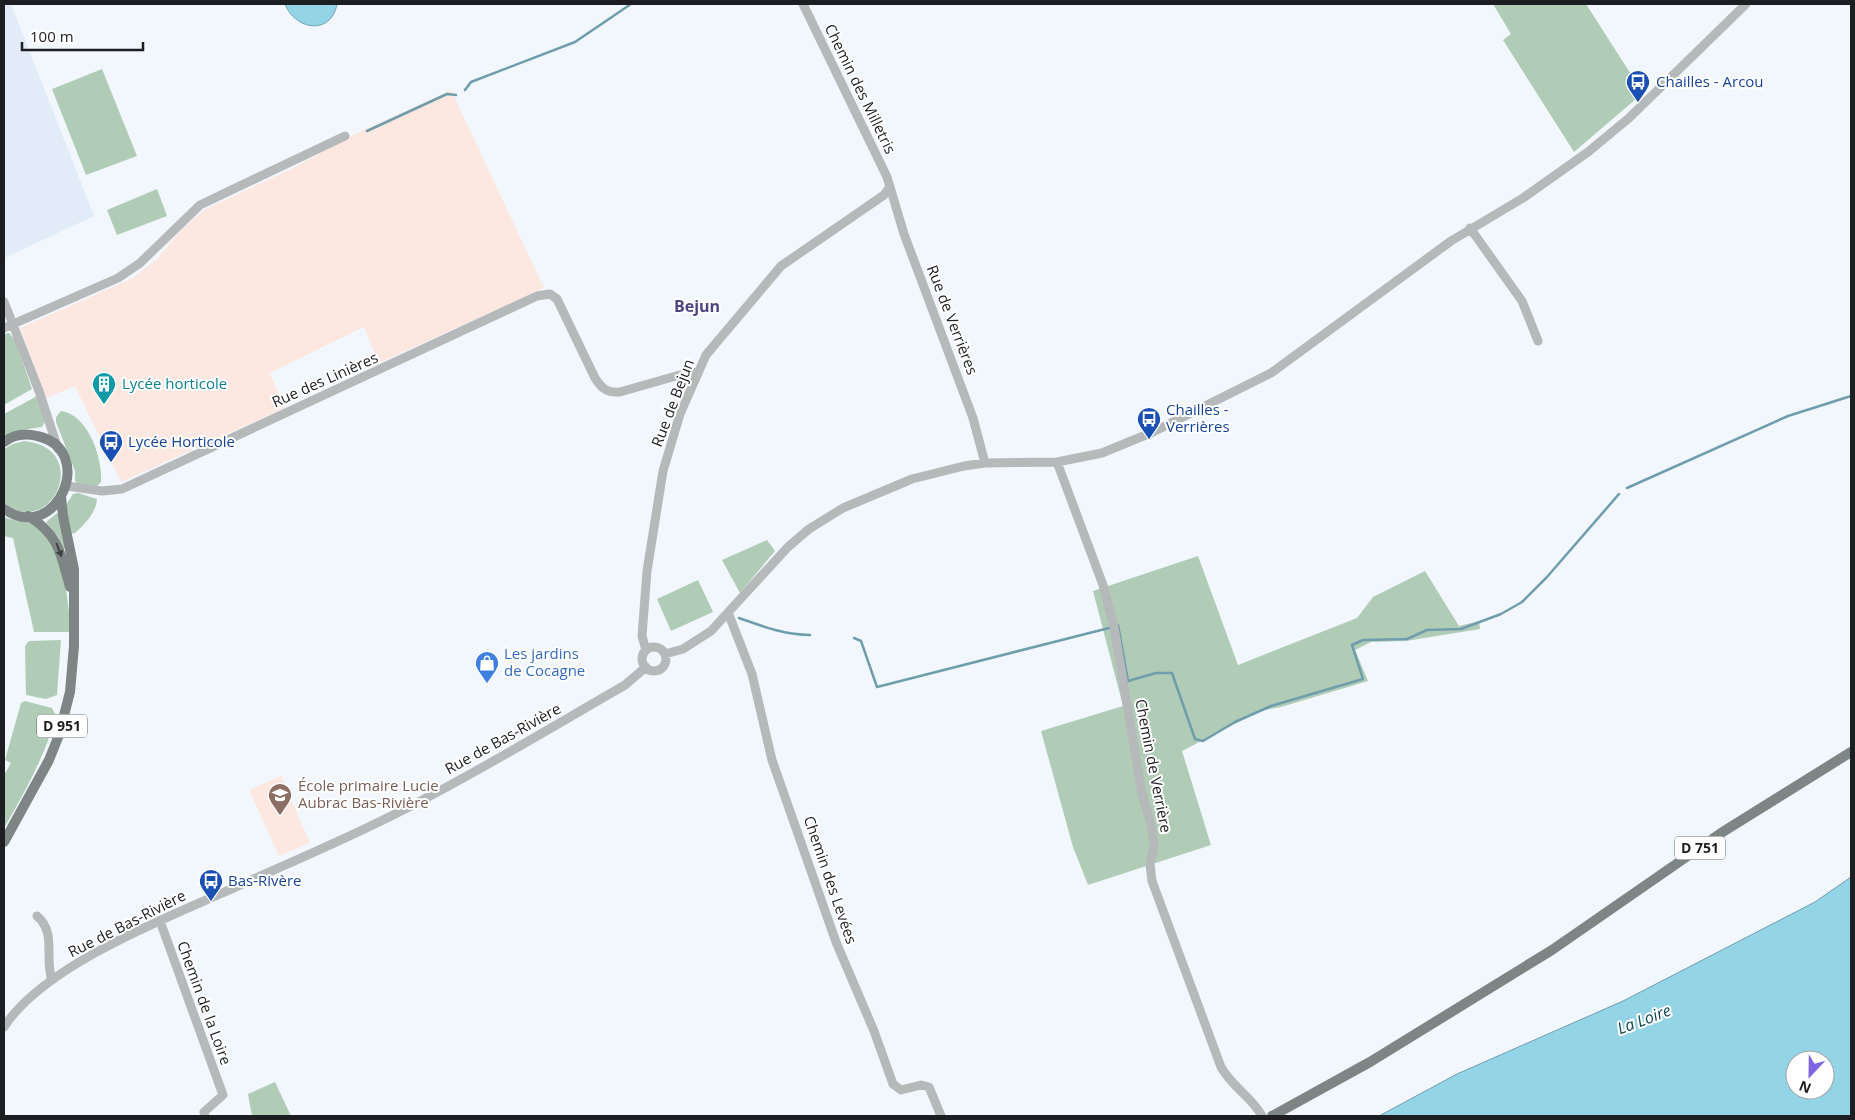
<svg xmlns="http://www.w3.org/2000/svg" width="1855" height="1120" font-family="'Open Sans',sans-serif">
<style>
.built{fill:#e1ecf8}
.education{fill:#fce8e0}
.green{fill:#b1ccb6}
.water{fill:#94d4e7;stroke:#709dac;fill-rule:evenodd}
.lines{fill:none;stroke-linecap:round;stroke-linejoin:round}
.stream{stroke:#709dac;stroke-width:2.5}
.minor{stroke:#b5b9b9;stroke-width:9}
.major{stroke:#7e8585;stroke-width:10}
.oneway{fill:#3f4244}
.labels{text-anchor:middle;stroke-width:4;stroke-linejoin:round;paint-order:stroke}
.shield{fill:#fff;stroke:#616264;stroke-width:1}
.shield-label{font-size:14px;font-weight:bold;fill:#1d1e21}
.transit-label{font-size:15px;fill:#164399;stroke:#fff;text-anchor:start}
.street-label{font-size:15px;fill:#1d1e21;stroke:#fff}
.culture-label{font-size:15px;fill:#0d838f;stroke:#fff;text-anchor:start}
.shop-label{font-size:15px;fill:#366cbe;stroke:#fff;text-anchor:start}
.education-label{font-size:15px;fill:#785e54;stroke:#fff;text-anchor:start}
.neighbourhood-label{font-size:16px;font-weight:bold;fill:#4f4482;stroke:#fff}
.water-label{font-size:16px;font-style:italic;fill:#0b4552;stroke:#fff}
</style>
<rect width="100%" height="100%" fill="#f2f7fe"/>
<path class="built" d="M4 4H11L94 216 4 258Z"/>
<path class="education" d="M451 90 544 288 379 363 364 327 270 373 285 408 121 482 75 386 46 398 20 328 133 278 158 258 180 231 204 210 295 167 357 133Z
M281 776 310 843 279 856 249 790Z"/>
<path class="green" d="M1493 4H1586L1643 93 1574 152 1503 40 1511 34Z
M102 69 137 156 86 175 52 89Z
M157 189 167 216 117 235 107 210Z
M9 333 15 340 32 389 4 405V334Z
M37 396 45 422 42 427 21 430 4 436V414Z
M61 411C88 414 103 459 101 482L97 486 79 485 75 481V471L56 422V417Z
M24 441C94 448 51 541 4 503V449L13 444Z
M78 493 97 499C96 513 85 524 75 533L70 534 66 505 73 494Z
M57 513 58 514 66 548 63 549 59 538 46 522Z
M4 517C16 522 28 520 39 528 65 545 68 603 71 632H34L13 538 4 536Z
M767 540 775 551 740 593 722 560Z
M1198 556 1238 665 1357 618 1373 597 1425 571 1459 626 1479 621 1480 629 1406 641 1371 642 1355 650 1368 681 1281 707 1260 711 1182 751 1211 845 1088 885 1073 847 1041 731 1123 706 1093 591Z
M698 580 713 612 671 631 657 599Z
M61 640 57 695 46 699 26 695 25 646 29 641Z
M25 701 52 708 56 716C45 756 25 792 4 828V775L11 763 5 760 21 703Z
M275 1082 291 1116H252L248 1094Z"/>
<path class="water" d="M285 4H337C331 36 295 30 285 4Z
M1851 877V1116H1379L1457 1074 1623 1001 1815 902ZM1795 1060H1825V1090H1795Z"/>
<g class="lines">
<path class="stream" d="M465 90 471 82 575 42 631 4
M367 131 447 94 456 95
M1627 488 1788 416 1851 396
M739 618C762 626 784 635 810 635
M1118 625 1128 681 1156 673H1172L1195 739 1203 741 1235 722 1271 706 1363 679 1352 645 1363 640 1407 639 1427 630 1461 629 1501 614 1522 602 1547 577 1619 494
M854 638 861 641 877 687 1109 628"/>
<path class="minor" d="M803 4 887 177 904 234 973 418 985 463
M1470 228 1522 301 1538 341
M4 302 39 391 58 449
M4 328 118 278 140 263 200 205 345 136
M1057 462 1103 585 1114 627 1142 794 1151 824 1154 846 1150 864 1152 881 1221 1067C1232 1087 1252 1097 1262 1116
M67 486 102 491 122 489 537 296 550 294 557 299 595 378C602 389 607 393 620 392L690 372 697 373
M729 615 752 674 772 760 836 942 874 1031 893 1084 901 1090 921 1085 929 1087 941 1116
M642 659a12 12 0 1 1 24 0a12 12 0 1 1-24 0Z
M646 650 642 636 647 571 663 471 680 414 706 355 781 266 884 195 890 187
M665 654 683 649 711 631 788 547 809 529 843 508 912 479 964 466 985 463 1057 462 1102 453 1153 432 1271 373 1451 241 1523 198 1588 152 1629 118 1746 4
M37 916C57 933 44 958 52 980
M160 921 223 1095 204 1112 205 1116
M4 1027C42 968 156 922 220 894 282 866 345 840 405 809 480 771 552 727 625 685L646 667"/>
<path class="major" d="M4 442C13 435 25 433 37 436 98 449 57 546 4 509
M28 516C59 534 61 555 70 587
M4 842 49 760 59 735 70 692 74 646V569L63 516 61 497
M1272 1116 1370 1062 1552 950 1721 833 1851 752"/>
</g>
<defs><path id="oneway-solid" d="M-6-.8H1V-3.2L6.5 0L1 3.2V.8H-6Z" transform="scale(1.25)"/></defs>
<use class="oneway" href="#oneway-solid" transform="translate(59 550) rotate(69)"/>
<defs>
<g id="bus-pin" transform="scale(1.25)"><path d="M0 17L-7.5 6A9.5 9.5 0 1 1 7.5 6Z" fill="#1a4fb4" stroke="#fff"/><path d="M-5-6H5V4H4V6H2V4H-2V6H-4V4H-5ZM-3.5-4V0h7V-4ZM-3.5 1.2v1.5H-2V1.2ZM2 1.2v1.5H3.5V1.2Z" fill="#fff"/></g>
<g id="building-pin" transform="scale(1.25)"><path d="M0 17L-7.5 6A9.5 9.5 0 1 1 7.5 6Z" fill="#0f9aa8" stroke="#fff"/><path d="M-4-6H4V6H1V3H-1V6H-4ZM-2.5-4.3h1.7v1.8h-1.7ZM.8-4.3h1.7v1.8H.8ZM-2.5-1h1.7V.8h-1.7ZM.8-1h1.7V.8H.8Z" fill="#fff"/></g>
<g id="shop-pin" transform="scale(1.25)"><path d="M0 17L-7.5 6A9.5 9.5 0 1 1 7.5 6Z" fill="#3f7fe0" stroke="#fff"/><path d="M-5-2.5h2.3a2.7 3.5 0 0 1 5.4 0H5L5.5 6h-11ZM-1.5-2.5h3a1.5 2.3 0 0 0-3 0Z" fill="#fff"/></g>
<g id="school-pin" transform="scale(1.25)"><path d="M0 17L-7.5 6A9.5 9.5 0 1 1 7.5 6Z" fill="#8d6e63" stroke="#fff"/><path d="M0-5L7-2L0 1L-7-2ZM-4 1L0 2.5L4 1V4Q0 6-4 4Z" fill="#fff"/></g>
</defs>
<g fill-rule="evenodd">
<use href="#bus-pin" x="1638" y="82"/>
<use href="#building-pin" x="104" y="384"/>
<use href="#bus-pin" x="1149" y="419"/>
<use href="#bus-pin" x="111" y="442"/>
<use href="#shop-pin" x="487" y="663"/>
<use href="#school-pin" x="280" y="795"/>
<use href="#bus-pin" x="211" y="881"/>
</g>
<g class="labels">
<g class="shield">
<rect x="37" y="714.5" width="50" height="23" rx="4"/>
<rect x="1675" y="836.5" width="50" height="23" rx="4"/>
</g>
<g class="shield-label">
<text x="62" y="731">D 951</text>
<text x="1700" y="853">D 751</text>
</g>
<g class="transit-label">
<text x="1656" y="87">Chailles - Arcou</text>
<text x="1166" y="415">Chailles -<tspan x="1166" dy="17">Verrières</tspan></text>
<text x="128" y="447">Lycée Horticole</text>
<text x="228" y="886">Bas-Rivère</text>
</g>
<g class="street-label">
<text transform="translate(860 89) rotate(64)" y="5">Chemin des Milletris</text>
<text transform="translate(952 320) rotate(69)" y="5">Rue de Verrières</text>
<text transform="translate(325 380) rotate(-24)" y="5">Rue des Linières</text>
<text transform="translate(673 403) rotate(-69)" y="5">Rue de Bejun</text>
<text transform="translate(503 739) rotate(-29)" y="5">Rue de Bas-Rivière</text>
<text transform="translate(1153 766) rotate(79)" y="5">Chemin de Verrière</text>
<text transform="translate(830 880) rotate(71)" y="5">Chemin des Levées</text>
<text transform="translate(127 924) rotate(-27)" y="5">Rue de Bas-Rivière</text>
<text transform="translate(204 1003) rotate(70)" y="5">Chemin de la Loire</text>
</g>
<g class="culture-label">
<text x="122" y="389">Lycée horticole</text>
</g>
<g class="shop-label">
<text x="504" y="659">Les jardins<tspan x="504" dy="17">de Cocagne</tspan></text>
</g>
<g class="education-label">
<text x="298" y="791">École primaire Lucie<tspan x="298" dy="17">Aubrac Bas-Rivière</tspan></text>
</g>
<g class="neighbourhood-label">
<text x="697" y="312">Bejun</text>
</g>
<g class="water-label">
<text transform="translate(1644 1019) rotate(-21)" y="6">La Loire</text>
</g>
</g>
<rect width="1855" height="1120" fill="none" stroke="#1d1e21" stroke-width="10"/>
<g transform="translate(1810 1075) rotate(202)"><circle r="24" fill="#ffffff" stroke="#a5a5a6"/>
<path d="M0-4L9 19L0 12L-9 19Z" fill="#7f65e0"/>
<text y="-8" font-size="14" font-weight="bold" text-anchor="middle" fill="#1d1e21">N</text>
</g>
<path d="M22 42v8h121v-8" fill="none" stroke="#1d1e21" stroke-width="2.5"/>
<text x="30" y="42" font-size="15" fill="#1d1e21" stroke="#ffffff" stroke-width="4" paint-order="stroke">100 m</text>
</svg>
